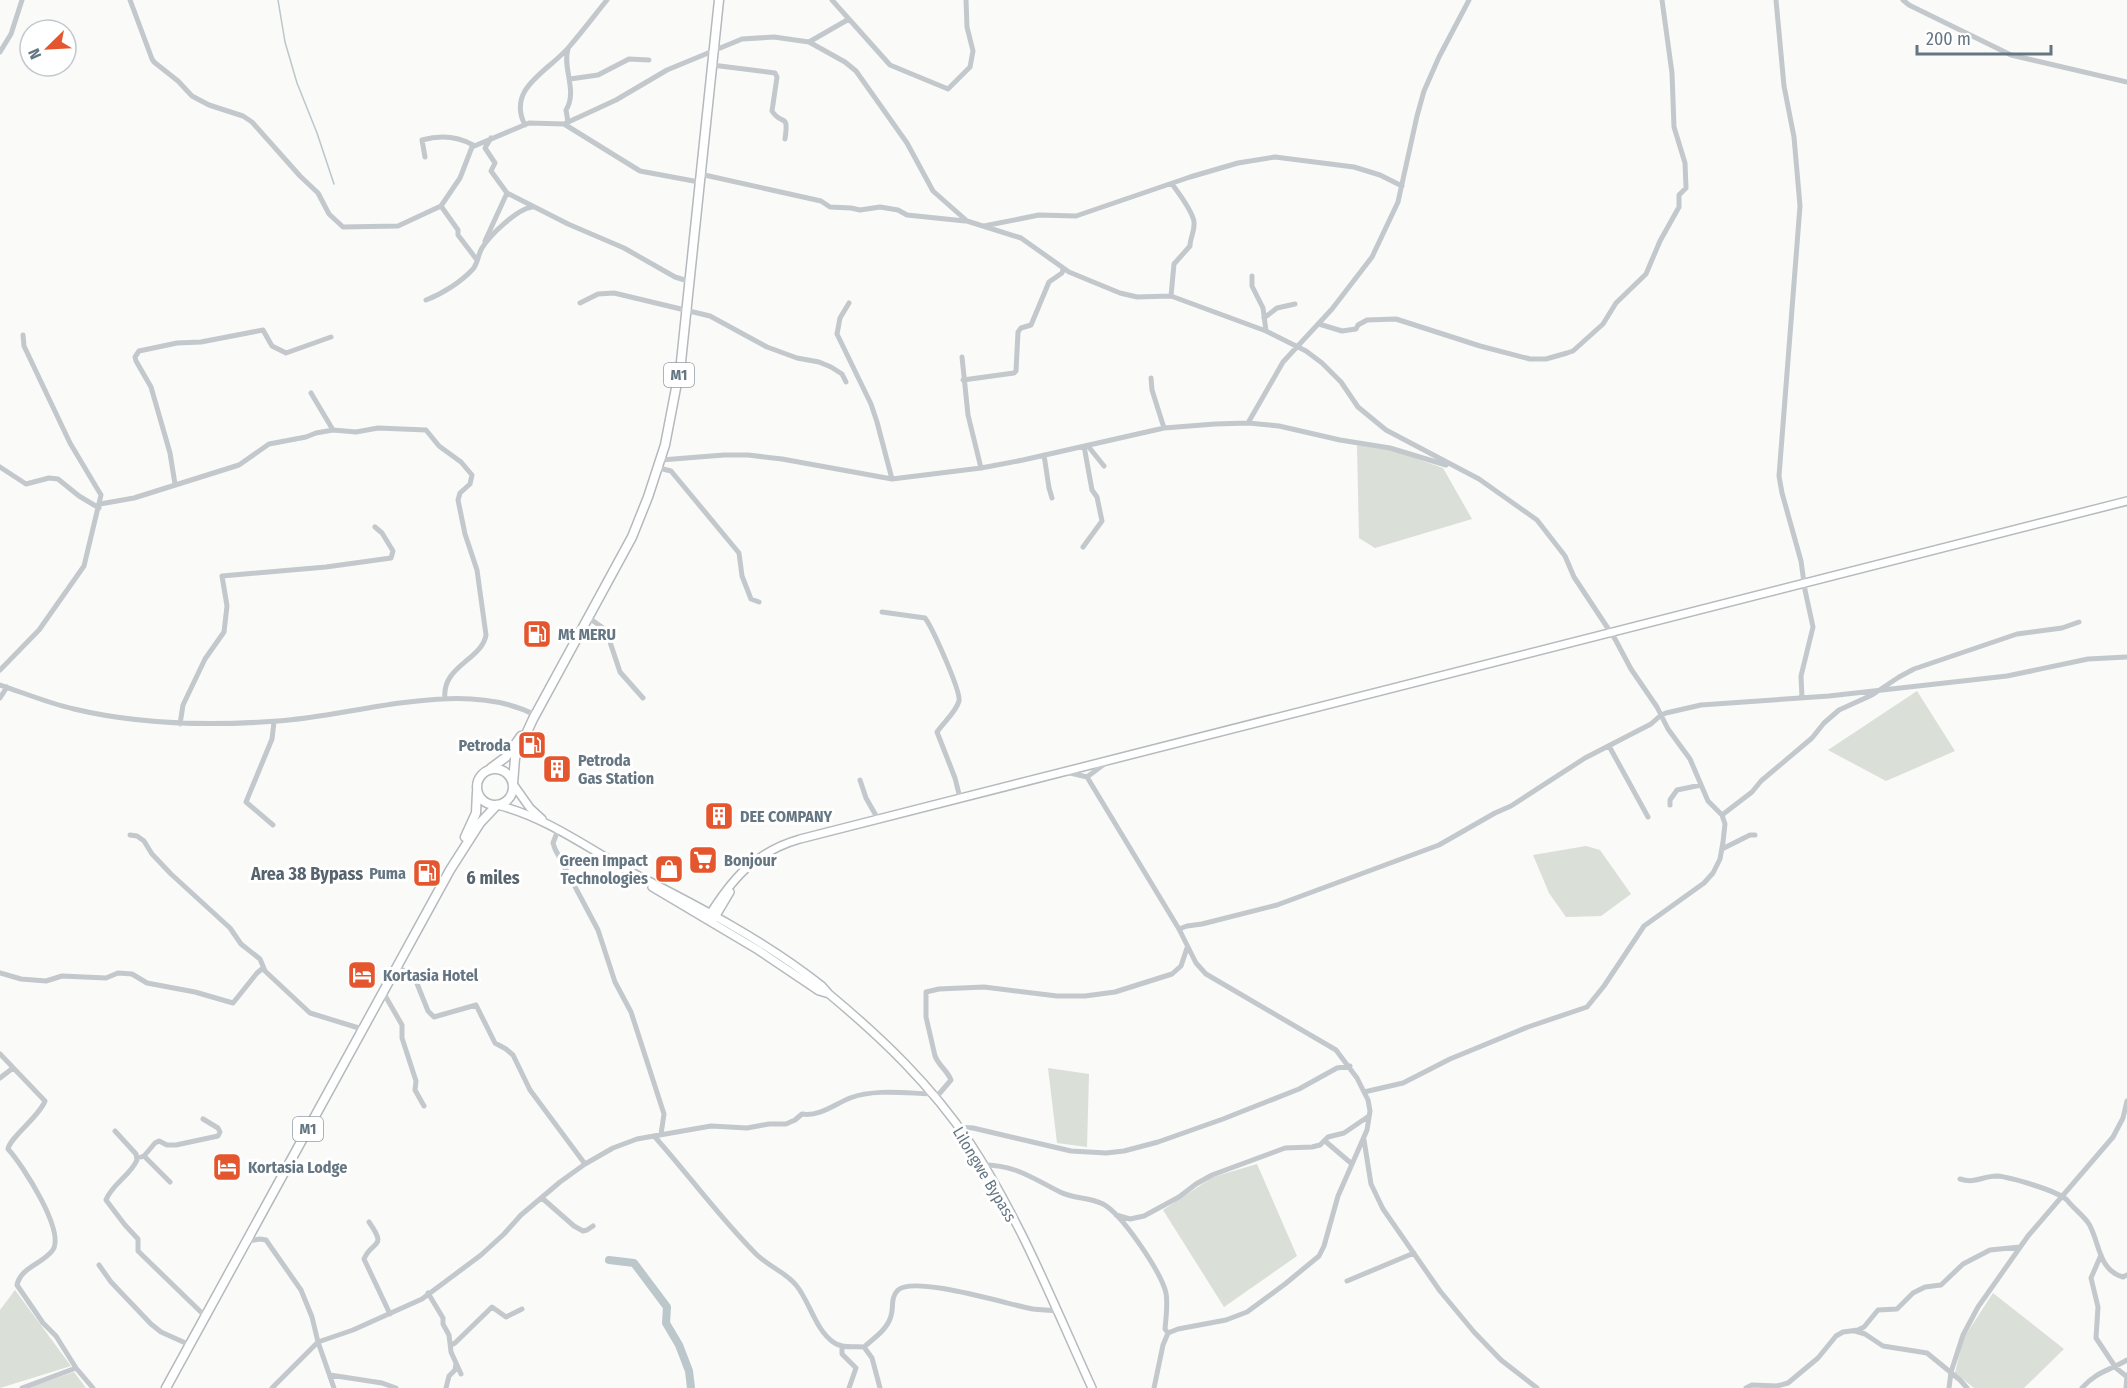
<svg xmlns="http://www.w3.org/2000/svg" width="2127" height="1388" font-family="'Fira Sans Condensed',sans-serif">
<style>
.green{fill:#dadfd7}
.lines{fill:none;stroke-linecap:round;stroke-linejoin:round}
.stream{stroke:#bbc7cb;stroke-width:1.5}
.river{stroke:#bbc7cb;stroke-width:8}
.major-casing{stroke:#b5babe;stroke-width:10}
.highway-casing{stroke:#b4b9bd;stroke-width:11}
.minor{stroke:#c3c8cc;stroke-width:5}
.major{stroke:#fff;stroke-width:7}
.highway{stroke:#fff;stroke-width:8}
.labels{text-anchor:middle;stroke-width:6;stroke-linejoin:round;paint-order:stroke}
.shield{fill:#fff;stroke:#939fa8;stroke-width:1.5}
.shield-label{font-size:15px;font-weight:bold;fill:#657683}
.poi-label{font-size:16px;font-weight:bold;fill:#657683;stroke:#fff;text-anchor:start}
.street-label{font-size:16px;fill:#657683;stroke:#fff}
.neighbourhood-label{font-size:18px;font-weight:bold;fill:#57646e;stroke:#fff}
</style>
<rect width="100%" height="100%" fill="#fafaf8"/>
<path class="green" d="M1357 445 1395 451 1443 468 1472 519 1375 548 1359 538Z
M1917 691 1955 751 1886 781 1828 750Z
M1586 846 1600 850 1631 894 1601 916 1566 917 1549 893 1533 855Z
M1048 1068 1089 1074 1087 1147 1057 1143Z
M1257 1164 1297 1256 1224 1307 1163 1210 1213 1177Z
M15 1290 71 1366 0 1388V1310Z
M1993 1293 2064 1349 2024 1388H1974L1955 1373 1963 1339Z
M74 1372 86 1388H27Z"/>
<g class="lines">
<path class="stream" d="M278 0 285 42 297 83 317 133 334 184"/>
<path class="river" d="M609 1260 634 1263 667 1307 666 1323 679 1345 689 1371 691 1388"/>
<g class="major-casing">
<path id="major" d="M513 784 530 808 542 819
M497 805C547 817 590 850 635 874 700 907 765 941 822 986L829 994C882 1038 931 1085 970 1143 1020 1219 1054 1305 1092 1388
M652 887 758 950 819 991 829 994
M707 919C731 880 754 852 800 839L2127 501
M714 919 730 892"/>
</g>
<g class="highway-casing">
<path id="highway" d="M491 768 506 757 521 736
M477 787a18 18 0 1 1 36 0a18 18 0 1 1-36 0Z
M513 784 515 758 533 719 632 537 648 497 665 445 681 362 719 0
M465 837 476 813 477 792
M166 1388 450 870 480 823 497 805"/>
</g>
<path class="minor" d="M130 0 152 59 154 62 178 81 192 96 209 105 243 116 252 122 300 176 318 193 329 214 343 227 398 226 441 206 460 178 472 147 529 123 564 124 640 171 699 182
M832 0 890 65 948 89 970 67 973 51 967 27 966 0
M1776 0 1784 86 1794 137 1800 206 1779 476 1782 493 1801 561 1805 590 1813 627 1801 676 1802 698
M1903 0 1909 5 2011 55 2127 82
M809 42 849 19
M0 52 11 34 22 0
M712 65 775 73 777 77 772 111C782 127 789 111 785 139
M570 79 598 75 629 59 649 60
M568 122 566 110C578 91 562 68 568 49
M564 124 616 100 667 70 742 39 774 37 809 42 845 62 856 71 907 143 933 191 967 221 1021 238 1069 272 1120 293 1137 297 1171 296 1266 331 1306 351 1322 363 1341 382 1358 407 1386 430 1479 479 1537 520 1565 556 1574 577 1615 639 1631 669 1657 707 1668 729 1690 759 1708 801 1722 815 1725 824 1723 842 1720 859 1713 873 1704 883 1644 926 1604 986 1587 1007 1528 1027 1450 1059 1403 1083 1364 1092
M525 125C506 88 549 71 569 47 582 32 594 16 607 0
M491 138 485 148 495 163 491 171 507 193 568 224 624 248 675 277 688 281
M425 157 422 140C440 135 457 136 473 145
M700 174 821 201 830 207 851 208 860 210 880 207 898 210 907 215 965 221
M441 206 458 230V235L477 260
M984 226 1039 215 1076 216 1190 177 1238 163 1275 157 1354 167 1380 175 1402 186
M485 241 507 193
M1252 276V286L1263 308 1266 331
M1171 296 1174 264 1190 246C1190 238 1195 231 1194 222 1193 213 1178 192 1172 184
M426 300C442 294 461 282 473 269 478 263 478 254 482 248 490 235 517 209 532 207
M580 303 598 294 614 293 710 316 767 347 797 358 819 362 831 367 842 374 846 382
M849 303 840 318 837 334 871 404 877 422 892 479
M1264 318 1277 308 1295 304
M1319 324 1342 331 1356 329 1358 325 1367 320 1396 319 1480 346 1530 359H1546L1567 353 1573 351 1603 324 1616 303 1646 274 1660 241 1679 207V195L1686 188 1685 163 1674 127 1672 73 1662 0
M962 357 968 415 981 468
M1151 378 1152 390 1164 428
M963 380 1014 373 1016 371 1018 332 1021 328 1031 325 1049 282 1062 273 1063 269
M311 393 333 430
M1248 423 1283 362 1332 309 1372 257 1398 202 1417 116 1424 91 1439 57 1469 0
M1088 446 1104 466
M1044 455 1049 488 1052 498
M661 460 724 455H748L782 459 892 479 981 468 1023 460 1164 428 1215 424 1248 423 1279 426 1340 440 1390 448 1446 465
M0 467 26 484 49 478 58 479 79 496 99 508
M659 468 671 471 739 553 742 576 751 599 759 602
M175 484 170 453 151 387 136 361 135 357 139 351 177 343 201 342 263 330 272 346 286 353 331 337
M100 504 134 498 239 465 269 444 306 437 316 433 333 430 356 432 378 428 426 430 439 446 461 462 472 475 470 484 460 493 458 500 465 534 477 570 486 635C482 660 441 666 445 699
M1083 547 1102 521 1097 497 1092 490 1084 446
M882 612 925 618C932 627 961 691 959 701 956 712 943 723 937 732L955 778 960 798
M589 618 606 630 620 672 643 698
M0 670 39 630 84 566 101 495 70 443 24 346 23 335
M0 685C24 693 48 703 74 709 141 725 210 726 278 721 356 716 463 677 535 715
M0 698 7 687
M180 724 183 705 205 659 224 632 227 606 222 576 326 567 391 558 393 551 382 533 375 527
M1609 746 1648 817
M1066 772 1087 777 1179 929 1196 963 1206 974 1336 1050 1357 1078 1368 1100 1370 1111 1367 1130 1338 1196 1324 1246 1319 1256 1285 1284 1247 1312 1226 1320 1178 1329 1168 1333 1163 1345 1154 1388
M1087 777 1107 762
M860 780 866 798 878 819
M1670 805V800L1677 790 1701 785
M1722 815 1752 792 1761 781 1812 738 1824 723 1839 710 1872 695 1899 677 1914 669 2017 634 2062 628 2079 622
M273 825 246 802 272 739 274 722
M558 830 553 843 555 849 598 930 615 982 631 1012 664 1114 661 1134
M130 835 137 836 144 841 152 854 171 874 230 928 241 944 260 959 265 971 310 1013 362 1029
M1722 849 1750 835H1755
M1179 929 1187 926 1202 924 1277 905 1439 845 1495 813 1511 806 1585 758 1651 724 1661 715 1666 713 1701 705 1829 696 2007 676 2088 659 2127 657
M397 967 414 976 428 1011 434 1017 476 1005 495 1043 506 1049 513 1055 530 1090 585 1164
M0 973 21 979 46 981 62 976 106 978 118 973 132 974 147 983 195 992 233 1003 257 973 263 968
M383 992 402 1025V1038L416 1081 415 1090 424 1106
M0 1054 45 1101C39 1117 10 1137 8 1149 22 1164 67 1233 52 1251 42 1264 21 1267 17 1285L43 1323 56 1336 76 1368 93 1388
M0 1078 13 1068
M958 1127 973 1128 1071 1151 1106 1153 1124 1151 1158 1142 1223 1119 1299 1089 1337 1068 1350 1066
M115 1131 136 1154 137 1160C130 1176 112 1184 106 1200L125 1225 138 1239V1251L206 1317
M654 1136C689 1175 719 1217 756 1254 768 1266 785 1272 796 1285 810 1302 815 1329 833 1342 842 1349 853 1346 864 1347 874 1338 887 1330 891 1316 894 1307 890 1298 898 1290 914 1275 1010 1305 1033 1309 1041 1310 1049 1310 1057 1311
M1364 1140 1371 1184 1383 1209 1440 1291 1474 1332 1501 1360 1537 1388
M1325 1141 1352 1164
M144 1156 155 1143 159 1141 167 1145H176L218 1136 220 1132 218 1128 203 1119
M141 1157 144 1156 170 1182
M983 1165C1016 1165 1032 1178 1060 1192 1074 1199 1089 1197 1103 1204 1122 1214 1161 1272 1166 1293 1168 1304 1166 1317 1165 1329L1168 1333
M1960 1179C1976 1184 1982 1176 1997 1176 2010 1177 2058 1191 2067 1200 2073 1208 2084 1216 2089 1224 2100 1243 2098 1270 2123 1277L2127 1275
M542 1198 574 1226 583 1231 587 1230 593 1226
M1116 1215 1130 1219 1144 1216 1179 1197 1196 1184 1212 1175 1285 1148 1312 1147 1320 1145 1328 1137 1344 1133 1369 1116
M369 1222C388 1249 372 1240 364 1259L390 1314
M247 1241 260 1239 266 1240 301 1290 312 1317 318 1342 334 1388
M2101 1255 2091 1278 2098 1307 2096 1338 2116 1368 2126 1376
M99 1265 111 1282 151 1324 161 1332 190 1345
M1347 1281 1414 1253
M428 1293 443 1318V1324L449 1335 451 1352 461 1374
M1855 1331 1865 1334 1883 1346 1927 1353 1960 1380 1967 1388
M451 1345 455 1343 492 1307 506 1317 522 1309
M842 1347V1354L856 1368 849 1388
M864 1347 872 1358 880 1388
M330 1375 382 1383 396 1388
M22 1388 76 1368
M272 1388 318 1342 353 1330 422 1299 481 1255 504 1234 521 1215 560 1182 585 1164 613 1148 637 1139 711 1126 747 1128 769 1124H786L795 1120 802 1114C819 1117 835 1104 850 1098 877 1088 910 1094 939 1094L951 1080C947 1070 939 1066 935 1056L926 1017V992L939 989 984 987 1057 996H1085L1115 992 1172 974 1181 966 1187 948
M446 1388 449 1376 455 1370 456 1364
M1746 1388 1752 1385 1777 1386 1788 1383 1818 1358 1836 1336 1843 1332 1858 1330 1864 1327 1878 1310 1897 1309 1913 1293 1925 1287 1941 1285 1963 1264 1990 1250 2020 1247
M1949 1388 1951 1372 1963 1335 1978 1307 2028 1236 2113 1137 2123 1118 2127 1101
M2082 1388C2097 1371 2109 1371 2127 1360
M2126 1388 2127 1375"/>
<use href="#major" class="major"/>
<use href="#highway" class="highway"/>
</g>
<defs>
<g id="fuel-square" transform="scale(1.5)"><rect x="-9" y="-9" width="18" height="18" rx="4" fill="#e4572e" stroke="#fff"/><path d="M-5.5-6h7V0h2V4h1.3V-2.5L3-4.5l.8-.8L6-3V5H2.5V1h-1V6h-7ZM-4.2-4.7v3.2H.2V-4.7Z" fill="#fff"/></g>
<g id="building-square" transform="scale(1.5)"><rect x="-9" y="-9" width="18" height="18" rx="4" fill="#e4572e" stroke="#fff"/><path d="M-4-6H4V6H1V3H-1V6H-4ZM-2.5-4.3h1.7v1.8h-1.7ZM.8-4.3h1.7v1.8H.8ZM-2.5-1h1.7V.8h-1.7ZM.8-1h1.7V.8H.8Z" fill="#fff"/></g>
<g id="supermarket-square" transform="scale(1.5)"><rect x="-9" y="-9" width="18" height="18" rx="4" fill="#e4572e" stroke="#fff"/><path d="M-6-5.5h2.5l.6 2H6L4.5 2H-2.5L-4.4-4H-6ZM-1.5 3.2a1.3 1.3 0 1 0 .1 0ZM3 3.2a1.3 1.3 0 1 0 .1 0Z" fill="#fff"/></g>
<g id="shop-square" transform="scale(1.5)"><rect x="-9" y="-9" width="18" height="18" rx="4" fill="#e4572e" stroke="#fff"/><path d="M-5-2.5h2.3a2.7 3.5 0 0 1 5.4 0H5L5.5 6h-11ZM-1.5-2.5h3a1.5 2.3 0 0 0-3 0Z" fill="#fff"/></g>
<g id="hotel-square" transform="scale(1.5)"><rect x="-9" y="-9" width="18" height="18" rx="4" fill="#e4572e" stroke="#fff"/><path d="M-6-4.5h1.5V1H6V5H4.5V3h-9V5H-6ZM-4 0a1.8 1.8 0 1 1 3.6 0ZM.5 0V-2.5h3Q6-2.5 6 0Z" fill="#fff"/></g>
</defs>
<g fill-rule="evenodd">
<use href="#fuel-square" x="537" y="634"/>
<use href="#fuel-square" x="532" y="745"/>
<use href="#building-square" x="557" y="769"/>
<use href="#building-square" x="719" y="816"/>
<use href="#supermarket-square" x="703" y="860"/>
<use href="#shop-square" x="669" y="869"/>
<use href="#fuel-square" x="427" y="873"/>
<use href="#hotel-square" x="362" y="975"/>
<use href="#hotel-square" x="227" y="1167"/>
</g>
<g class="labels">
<g class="shield">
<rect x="664" y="363" width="30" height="24" rx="4.5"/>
<rect x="293" y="1117" width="30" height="24" rx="4.5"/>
</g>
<g class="shield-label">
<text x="679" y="380">M1</text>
<text x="308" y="1134">M1</text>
</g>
<g class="poi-label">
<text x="558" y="640">Mt MERU</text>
<text x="511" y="751" text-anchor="end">Petroda</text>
<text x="578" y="766">Petroda<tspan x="578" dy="18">Gas Station</tspan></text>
<text x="740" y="822">DEE COMPANY</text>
<text x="648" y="866" text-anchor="end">Green Impact<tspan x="648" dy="18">Technologies</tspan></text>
<text x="724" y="866">Bonjour</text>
<text x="406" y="879" text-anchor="end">Puma</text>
<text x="383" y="981">Kortasia Hotel</text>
<text x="248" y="1173">Kortasia Lodge</text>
</g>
<g class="street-label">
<text transform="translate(985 1174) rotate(59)" y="6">Lilongwe Bypass</text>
</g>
<g class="neighbourhood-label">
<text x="307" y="880">Area 38 Bypass</text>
<text x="493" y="884">6 miles</text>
</g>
</g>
<g transform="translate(48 48) rotate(246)"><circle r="28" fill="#ffffff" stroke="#c1c8cd" stroke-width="1.5"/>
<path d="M0-4.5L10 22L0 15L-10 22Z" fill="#e4572e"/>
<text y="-9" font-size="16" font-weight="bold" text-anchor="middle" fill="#657683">N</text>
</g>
<path d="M1917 45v9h134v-9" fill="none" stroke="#657683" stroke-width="3"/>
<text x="1926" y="45" font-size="18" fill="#657683" stroke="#ffffff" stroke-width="4.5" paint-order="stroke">200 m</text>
</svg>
